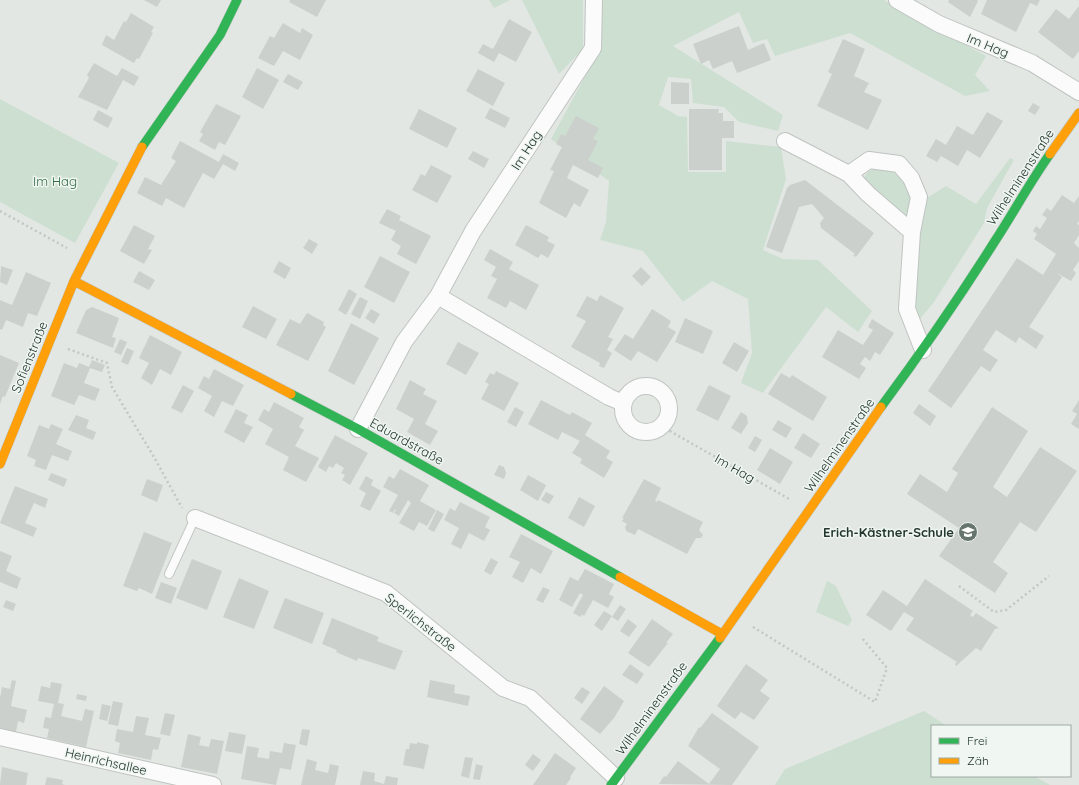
<svg xmlns="http://www.w3.org/2000/svg" width="1079" height="785" font-family="Quicksand,sans-serif">
<style>
.green{fill:#cddfd0}
.building{fill:#cbd0cd}
.lines{fill:none;stroke-linecap:round;stroke-linejoin:round}
.lane-casing{stroke:#bfc4c1;stroke-width:10}
.street-casing{stroke:#bfc4c1;stroke-width:18}
.fast-casing{stroke:#bec5c1;stroke-width:10}
.slow-casing{stroke:#bec5c1;stroke-width:10}
.path{stroke:#c0c7c4;stroke-width:2.5;stroke-dasharray:2 3;stroke-linecap:butt}
.lane{stroke:#fbfbfb;stroke-width:8}
.street{stroke:#fbfbfb;stroke-width:16}
.fast{stroke:#30b455;stroke-width:9}
.slow{stroke:#ff9f0a;stroke-width:9}
.labels{text-anchor:middle;stroke-width:3;stroke-linejoin:round;paint-order:stroke}
.street-label{font-size:13px;fill:#23372f;stroke:#f0f6f2}
.park-label{font-size:13px;fill:#316a41;stroke:#f0f6f2}
.poi-label{font-size:13px;font-weight:bold;fill:#23372f;stroke:#f0f6f2;text-anchor:end}
</style>
<rect width="100%" height="100%" fill="#e2e7e4"/>
<path class="green" d="M489 0H510L494 8Z
M522 0H583V49L559 74Z
M600 0H884L986 56 975 75 990 91 965 96 850 33 775 56 767 39 753 43 739 12 673 46 783 115 778 131 739 122 724 107 693 103 691 79 668 77 659 105 678 116 687 117 688 172H726V141L781 147 786 179 763 250 783 259 818 260 872 311 858 332 826 307 763 393 741 383 752 353 748 299 712 281 683 302 643 251 600 240 606 222 609 181 551 139 600 49Z
M0 99 119 163 75 243 0 202Z
M1010 158 1014 160 987 208 984 223 934 302 920 319C907 294 920 228 925 199L946 186 976 204Z
M881 165 900 172 915 194 910 218 862 180 868 172Z
M827 581 836 586 852 620 848 626 816 612Z
M924 711 947 726H932V776H1034L1050 785H775L785 769Z"/>
<path class="building" d="M144 0H161L157 7Z
M290 0H326L317 17 289 2Z
M949 0H977L978 1 970 17 948 2Z
M987 0H1040L1037 6 1030 3 1016 32 981 14Z
M1079 6V51L1073 59 1038 32 1056 9 1069 19Z
M131 13 154 27 151 32 153 33 139 59 137 58 134 63 102 45 106 35 114 40 124 21 126 22Z
M509 19 532 32 516 62 499 53 494 62 478 53 483 44 493 49Z
M283 23 300 33 302 28 313 35 300 60 283 51 274 66 258 58 270 36 274 38Z
M739 26 748 50 764 43 771 60 737 73 732 61 713 69 709 60 701 64 693 44Z
M843 39 865 49 854 76 869 83 864 92 882 100 868 130 817 106 832 74 828 72Z
M94 63 117 76 122 68 139 77 134 86 123 80 107 110 78 97 89 78 87 75Z
M257 68 279 80 263 109 242 97Z
M478 69 505 83 493 106 466 91Z
M288 74 303 82 298 90 283 82Z
M671 82 689 83V104H671Z
M1033 103 1040 107 1035 115 1028 111Z
M216 104 241 116 225 145 219 142 215 150 199 141 203 134 200 132Z
M490 108 510 118 505 128 485 118Z
M419 109 457 128 447 148 409 129Z
M689 109H719L718 113H723V121H734V138H722V170H689Z
M98 110 113 118 108 128 93 120Z
M987 112 1003 121 980 158 967 150 958 166 941 156 937 162 926 156 936 139 946 145 957 126 973 135Z
M576 116 599 128 593 139 598 141 588 160 603 168 598 178 573 165 567 178 589 190 580 207 574 203 566 218 539 203 554 171 550 170 562 147 556 144 561 134 565 136Z
M180 141 219 162 223 154 239 163 235 171 223 164 214 179 203 173 184 208 166 198 162 206 137 193 145 177 161 185 176 161 171 158Z
M473 151 489 159 484 168 468 159Z
M431 165 452 176 437 203 412 190 421 174 425 176Z
M805 180 874 233 856 257 853 255 855 254 821 228 820 223 824 218 812 204 799 207 782 253 766 247 787 188 790 185Z
M1062 195 1074 203 1079 196V221L1077 224 1079 225V235L1074 243 1079 248V261L1073 270 1076 273 1071 281 1057 273 1062 277 1029 327 1044 336 1036 349 1019 337 1016 343 996 330 983 350 998 360 990 372 981 366 951 408 928 391 1017 258 1043 275 1056 254 1034 239 1037 234 1033 231 1036 226 1040 229 1047 218 1042 215 1047 208 1051 211Z
M387 209 401 216 399 220 431 236 416 264 397 254 401 246 391 240 396 231 379 223Z
M134 225 155 236 148 249 152 250 144 264 120 251Z
M526 225 549 237 547 241 555 245 548 258 541 254 538 258 515 245Z
M309 239 318 244 312 254 303 248Z
M490 249 513 262 509 269 539 285 526 310 510 301 506 308 487 298 497 279 491 276 496 267 484 260Z
M380 256 410 272 394 303 364 287Z
M279 261 291 268 285 279 273 272Z
M1 266 13 270 7 285 0 282Z
M641 267 651 277 642 286 632 276Z
M139 271 155 280 149 290 133 282Z
M26 272 51 283 37 316 28 313 23 327 6 320 2 330 0 329V300L12 305Z
M349 289 357 294 346 315 338 310Z
M600 295 624 308 608 337 613 339 607 350 612 353 604 368 599 366 600 363 571 347 586 321 576 316 587 296 597 301Z
M360 297 368 301 360 319 351 314Z
M253 306 277 319 266 339 242 327Z
M92 307 119 318 112 337 116 338 113 348 76 333 86 310Z
M371 309 380 314 374 324 365 318Z
M652 309 671 321 668 327 676 332 657 362 638 351 631 361 614 350 625 334 633 339Z
M307 313 324 322 323 325 326 327 308 361 276 345 290 319 300 324Z
M685 318 713 331 703 354 675 342Z
M872 319 894 333 880 355 875 352 870 361 865 357 860 364 866 368 859 379 822 357 838 330 863 345 873 330 868 327Z
M351 323 379 338 354 385 328 371Z
M150 335 182 352 171 375 160 369 152 385 141 378 149 363 139 358Z
M120 339 127 342 121 355 114 352Z
M458 342 479 353 466 375 446 364Z
M734 342 749 351 737 372 722 363Z
M127 348 134 351 128 365 121 362Z
M0 355 19 363 5 397 3 396 0 404Z
M92 360 105 365 102 372 90 368 84 383 100 389 95 401 79 395 74 405 51 396 64 363 77 368 79 363 89 367Z
M214 369 244 385 233 406 222 401 214 417 204 411 212 396 198 388 204 376 209 379Z
M496 371 519 383 504 411 481 399 489 384 485 382 490 373 494 375Z
M781 373 790 378 792 375 827 397 813 421 768 394Z
M410 380 426 389 423 394 437 401 425 424 438 431 430 445 407 432 414 419 396 409Z
M183 385 194 391 182 413 171 408Z
M709 385 731 396 718 421 696 410Z
M541 400 570 415 572 412 592 423 585 435 610 451 606 458 613 462 604 478 580 463 582 459 572 453 580 441 562 432 558 440 528 424Z
M1079 400V429L1071 424 1077 414 1072 411Z
M274 402 304 418 299 427 304 430 295 446 319 458 306 482 283 470 289 457 265 444 273 429 258 420 264 409 269 412Z
M919 404 936 416 930 426 913 413Z
M515 407 524 412 516 427 507 422Z
M992 407 1028 431 993 487 1007 497 1040 447 1077 471 1036 532 1020 522 993 562 1008 573 995 593 939 556 959 528 907 494 920 474 947 492 958 473 952 469Z
M236 409 248 415 244 423 253 427 244 443 224 432Z
M741 412 747 416 748 423 741 434 731 428Z
M76 415 89 420 86 428 96 432 93 440 68 430Z
M778 420 792 428 786 438 772 430Z
M51 424 63 429 56 444 72 451 68 461 52 455 46 470 34 466 36 460 27 456 39 425 49 429Z
M803 433 820 444 811 458 794 448Z
M335 435 368 453 350 485 342 480 345 475 341 473 344 468 336 463 333 468 329 466 326 472 318 467Z
M755 436 762 440 755 452 748 448Z
M770 448 793 462 780 484 757 470Z
M499 465 504 467 506 473 504 479 494 475Z
M400 469 429 485 420 501 436 510 427 526 419 522 414 531 399 523 411 503 408 500 399 516 394 513 396 510 395 509 393 513 389 511 398 495 383 487 389 476 394 479Z
M51 473 67 479 64 487 48 480Z
M528 475 546 485 538 501 520 490Z
M366 476 373 480 371 485 381 491 370 511 360 506 366 493 359 489Z
M147 479 163 485 157 502 141 495Z
M644 479 661 488 655 501 657 502 658 500 703 522 699 530 703 535 701 538H696L687 554 638 529 635 535 626 531 625 527 627 524 622 521 624 518H622Z
M15 486 48 499 45 508 34 503 25 523 37 528 33 537 0 523Z
M546 492 554 496 549 504 541 500Z
M579 497 595 506 584 527 568 518Z
M460 502 490 517 485 527 490 530 484 541 469 533 461 549 451 544 459 528 444 520 450 508 455 511Z
M437 510 444 514 434 532 428 529Z
M144 532 172 543 152 594 139 588 137 591 123 586Z
M521 534 553 551 541 574 531 568 523 583 512 577 520 562 509 557Z
M0 551 12 556 6 571 21 578 17 589 0 582Z
M491 558 498 562 491 575 484 571Z
M192 559 222 571 207 610 176 598Z
M585 569 614 584 609 594 614 597 608 608 593 600 584 616 582 614 581 617 573 613 583 595 580 593 572 607 559 600 570 577 578 581Z
M239 578 269 591 254 629 223 617Z
M925 579 973 611 970 615 973 617 976 613 999 628 995 629 981 651 976 648 956 666 955 664 957 662 906 630 914 618 904 612 891 631 866 615 883 590 907 606Z
M161 582 177 588 171 604 155 598Z
M543 587 550 590 543 603 536 600Z
M285 598 324 613 312 644 273 628Z
M6 600 16 604 13 611 3 607Z
M620 605 626 609 618 621 612 617Z
M604 611 612 616 602 631 594 625Z
M332 618 379 637 377 641 403 651 395 670 358 658 357 661 336 652 337 650 322 644Z
M628 619 637 626 629 637 620 631Z
M652 619 673 634 666 643H668L649 667 628 653Z
M630 664 644 674 637 684 622 675Z
M746 664 768 680 760 691 770 698 754 720 741 712 735 719 717 706Z
M12 680 16 681 11 706 27 710 24 723 18 721 16 732 0 728V698L2 687 10 689Z
M430 680 455 685 454 693 470 696 468 706 427 697Z
M51 682 62 684 58 703 64 704 61 716 82 721 85 709 94 711 86 747 47 738 49 729 43 728 45 717 51 718 54 704 38 701 41 686 50 688Z
M604 686 624 701 614 718 600 734 580 719Z
M582 687 590 692 582 704 574 698Z
M77 694 87 696 86 701 76 699Z
M113 701 123 703 118 726 108 724Z
M102 704 111 706 107 721 99 719Z
M165 713 175 715 170 736 160 734Z
M712 713 759 747 732 785 659 784 664 776 666 777 678 761 709 784 720 769 688 746 699 727 700 728Z
M136 716 149 718 145 735 161 738 158 750 153 749 151 760 118 753 120 743 115 741 117 729 133 732Z
M302 729 310 730 307 746 299 744Z
M229 732 246 735 242 754 225 751Z
M188 734 201 737 199 745 209 747 211 739 224 741 217 774 181 767Z
M417 742 429 745 424 769 403 765 406 749H409L410 743 417 744Z
M284 743 296 745 291 770 280 768 276 785 241 779 247 746 259 748 257 757 269 759 270 751 282 753Z
M555 753 576 768 570 777 571 778 566 785H533Z
M533 754 541 760 533 771 525 765Z
M465 757 473 758 469 778 461 776Z
M307 759 317 762 315 770 328 773 330 764 339 766 335 785H301Z
M476 764 483 766 480 780 473 779Z
M2 767 28 773 26 785H0Z
M363 771 375 773 374 781 384 784 386 776 398 778 397 785H360Z
M47 777 63 780 62 784 65 785H45Z"/>
<g class="lines">
<g class="lane-casing">
<path id="lane" d="M169 574 195 518"/>
</g>
<g class="street-casing">
<path id="street" d="M897 0 939 24 1032 63 1079 92
M785 141 849 174
M912 232 868 194 849 174 869 160 899 164 911 178 919 197 912 232 907 309 923 350
M438 296 609 397 623 403
M623 409a23 23 0 1 1 46 0a23 23 0 1 1-46 0Z
M358 429 404 342 438 296 473 231 593 48 594 0
M195 518 386 593 503 688 530 698 616 778
M0 737 213 785"/>
</g>
<g class="fast-casing">
<path id="fast" d="M142 147 220 35 237 0
M291 394 358 429 620 577
M881 407C921 353 959 298 995 241 1014 212 1030 182 1050 154
M611 785 720 638"/>
</g>
<g class="slow-casing">
<path id="slow" d="M1050 154 1079 113
M74 281 291 394
M0 464 74 281 142 147
M620 577 722 634
M720 638 881 407"/>
</g>
<path class="path" d="M0 211 67 248
M68 349 107 363 112 387 154 457 182 508
M661 426 791 500
M959 586 994 612 1006 610 1049 576
M753 627 875 702 887 668 862 638"/>
<use href="#lane" class="lane"/>
<use href="#street" class="street"/>
<use href="#fast" class="fast"/>
<use href="#slow" class="slow"/>
</g>
<defs>
<g id="school-disc" transform="scale(1)"><circle r="9.5" fill="#66756e" stroke="#f0f6f2"/><path d="M0-5L7-2L0 1L-7-2ZM-4 1L0 2.5L4 1V4Q0 6-4 4Z" fill="#fff"/></g>
</defs>
<g fill-rule="evenodd">
<use href="#school-disc" x="968" y="532"/>
</g>
<g class="labels">
<g class="street-label">
<text transform="translate(988 45) rotate(22)" y="5">Im Hag</text>
<text transform="translate(526 150) rotate(-57)" y="5">Im Hag</text>
<text transform="translate(1020 177) rotate(-57)" y="5">Wilhelminenstraße</text>
<text transform="translate(29 357) rotate(-68)" y="5">Sofienstraße</text>
<text transform="translate(407 441) rotate(29)" y="5">Eduardstraße</text>
<text transform="translate(839 445) rotate(-55)" y="5">Wilhelminenstraße</text>
<text transform="translate(735 468) rotate(30)" y="5">Im Hag</text>
<text transform="translate(421 622) rotate(38)" y="5">Sperlichstraße</text>
<text transform="translate(651 708) rotate(-54)" y="5">Wilhelminenstraße</text>
<text transform="translate(106 761) rotate(13)" y="5">Heinrichsallee</text>
</g>
<g class="park-label">
<text x="55" y="186">Im Hag</text>
</g>
<g class="poi-label">
<text x="954" y="537">Erich-Kästner-Schule</text>
</g>
</g>
<rect x="931" y="725" width="140" height="52" fill="#f0f6f2" stroke="#9eaaa4"/>
<rect x="939" y="738" width="20" height="6" fill="#30b455" stroke="#9eaaa4"/>
<text x="967" y="745" font-size="12" fill="#23372f">Frei</text>
<rect x="939" y="758" width="20" height="6" fill="#ff9f0a" stroke="#9eaaa4"/>
<text x="967" y="765" font-size="12" fill="#23372f">Zäh</text>
</svg>
